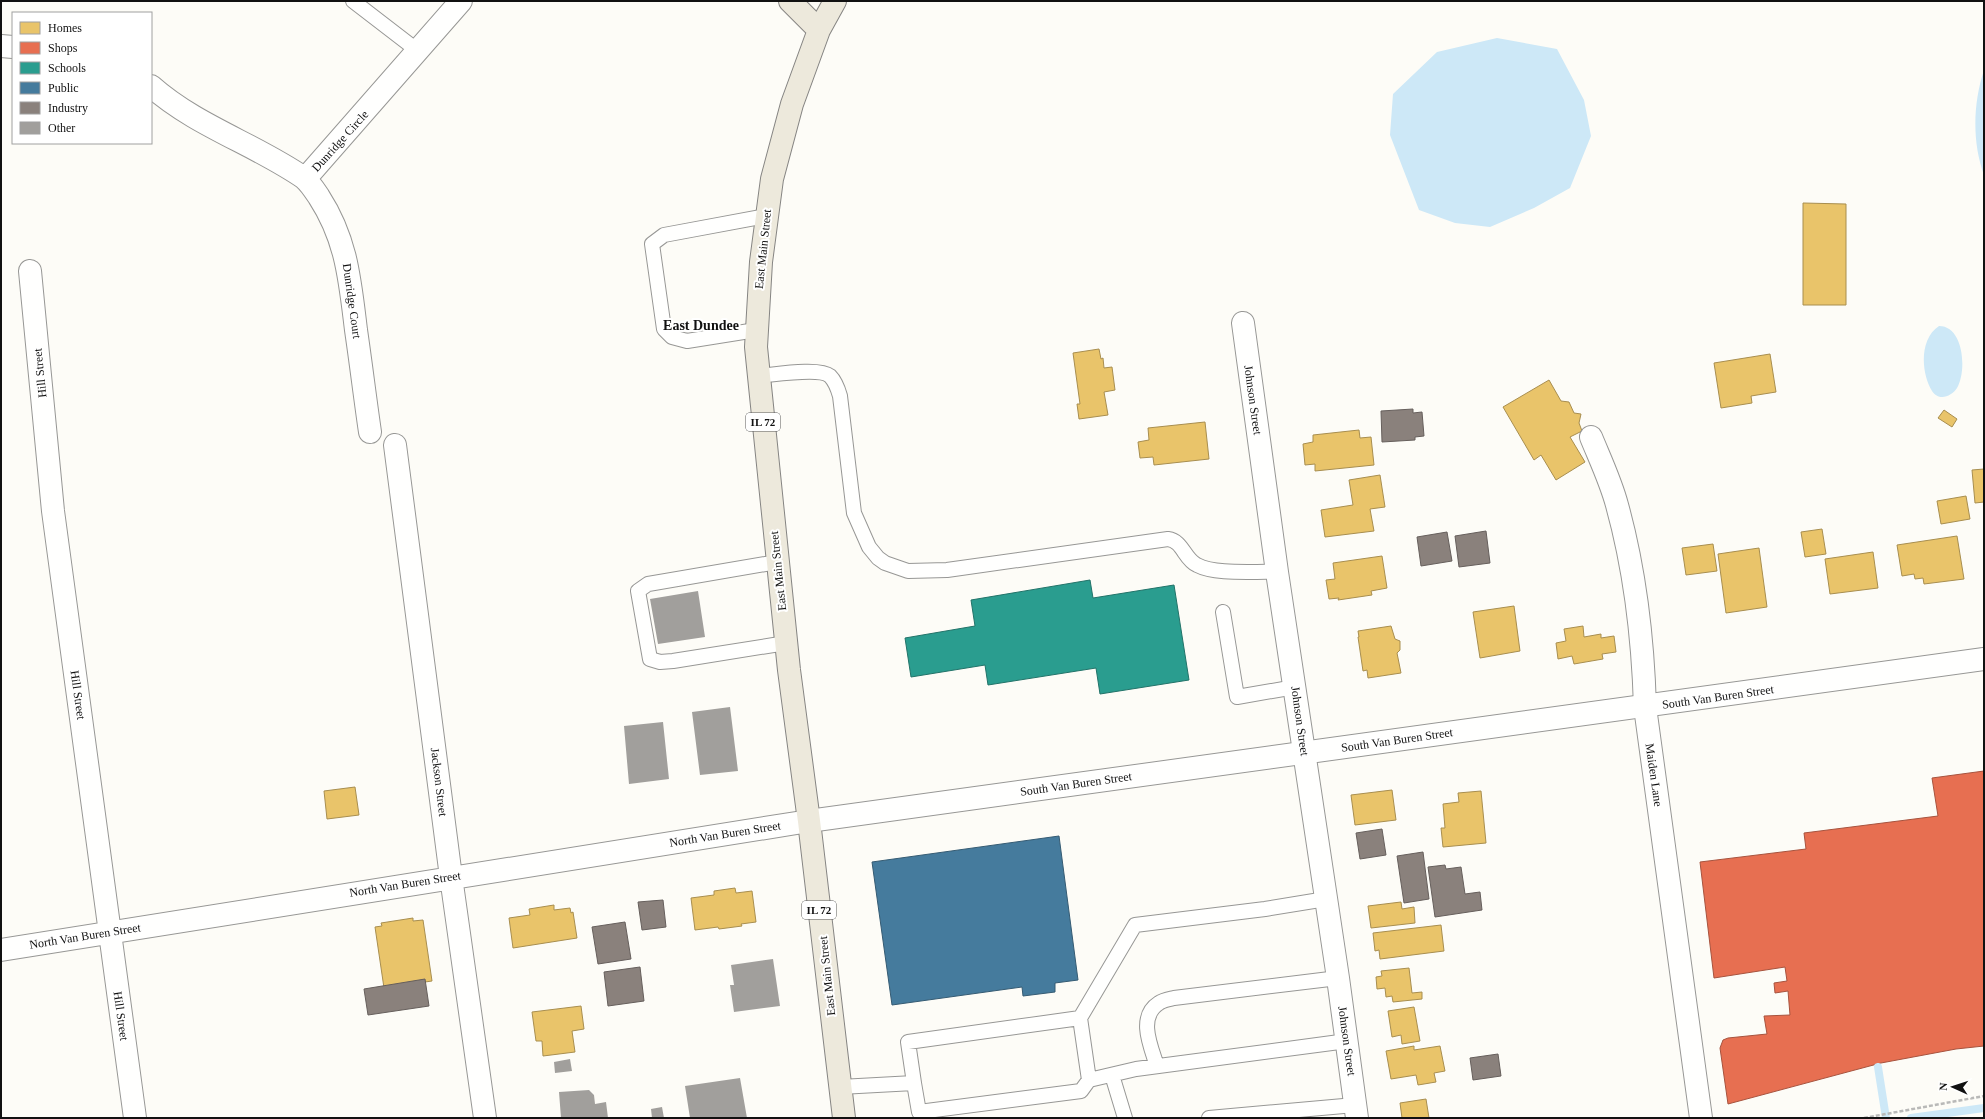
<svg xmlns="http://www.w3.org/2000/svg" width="1985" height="1119" font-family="Georgia,serif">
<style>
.water{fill:#cde8f7}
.homes{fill:#e9c46a;stroke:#a88e4f}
.shops{fill:#e76f51;stroke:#a7533e}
.schools{fill:#2a9d8f;stroke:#227369}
.public{fill:#457b9d;stroke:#355b73}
.industry{fill:#8a817c;stroke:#665f5c}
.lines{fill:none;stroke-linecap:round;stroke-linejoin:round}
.stream{stroke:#cde8f7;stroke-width:8}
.building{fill:#a19f9c}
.service-casing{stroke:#979795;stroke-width:16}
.minor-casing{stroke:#979795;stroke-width:24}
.tertiary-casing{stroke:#979795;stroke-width:24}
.primary-casing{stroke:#858482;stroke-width:24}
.path{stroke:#b9b9b8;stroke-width:2.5;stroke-dasharray:4 2;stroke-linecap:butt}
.service{stroke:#fffffe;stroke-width:14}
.minor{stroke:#fffffe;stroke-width:22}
.tertiary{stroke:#fffffe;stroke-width:22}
.primary{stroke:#ede9dc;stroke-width:22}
.labels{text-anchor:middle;stroke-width:4;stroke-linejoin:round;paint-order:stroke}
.shield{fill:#fff;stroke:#585858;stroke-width:1}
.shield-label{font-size:11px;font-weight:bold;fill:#111}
.street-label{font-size:12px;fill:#111;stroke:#fff}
.quarter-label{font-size:14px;font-weight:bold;fill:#111;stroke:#fff}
</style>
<rect width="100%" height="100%" fill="#fdfcf7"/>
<path class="water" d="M1497 38 1557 49 1584 100 1591 136 1570 188 1534 208 1490 227 1455 223 1419 210 1390 135 1393 94 1437 52Z
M1984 70V175C1972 143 1973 103 1984 70Z
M1939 326C1964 326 1967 371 1957 388 1952 396 1939 402 1932 391 1921 373 1919 339 1939 326Z"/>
<path class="homes" d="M1803 203 1846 204V305H1803Z
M1099 349 1101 359 1103 358 1104 368 1112 367 1115 390 1104 392 1108 415 1079 419 1077 404H1080L1073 353Z
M1770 354 1776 392 1751 396 1752 403 1721 408 1714 363Z
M1549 380 1561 401 1569 402 1574 413 1581 414 1579 423 1582 431 1570 437 1585 462 1556 480 1541 455 1534 460 1503 407Z
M1944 410 1957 419 1952 427 1938 418Z
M1205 422 1209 459 1154 465 1153 457 1140 458 1138 442 1149 440 1148 428Z
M1359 430 1360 438 1371 437 1374 465 1315 471V464L1305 465 1303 444 1313 442V435Z
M1984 469V502L1975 503 1972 470Z
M1380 475 1385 507 1370 509 1374 531 1325 537 1321 510 1353 505 1349 480Z
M1966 496 1970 519 1941 524 1937 501Z
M1822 529 1826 554 1805 557 1801 532Z
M1957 536 1964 579 1924 584 1923 578 1915 579 1914 574 1902 576 1897 545Z
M1713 544 1717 571 1686 575 1682 548Z
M1759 548 1767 607 1726 613 1718 554Z
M1873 552 1878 588 1830 594 1825 559Z
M1382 556 1387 588 1371 591 1372 595 1338 600 1339 598 1329 599 1326 580 1335 579 1333 563Z
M1514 606 1520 651 1480 658 1473 612Z
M1391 626 1395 639 1400 641V650L1397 653 1401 673 1368 678 1367 670 1363 671 1358 637H1359L1358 631Z
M1583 626 1584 637 1601 634V638L1614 636 1616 652 1602 654 1603 659 1574 664 1572 656 1558 659 1556 643 1566 641 1564 629Z
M355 787 359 815 327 819 324 791Z
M1392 790 1396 820 1355 825 1351 795Z
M1481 791 1486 843 1443 847 1441 828H1445L1443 804 1459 802 1458 793Z
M735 888 736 893 752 891 756 922 741 924 742 926 719 929 718 927 695 930 691 898 714 895V891Z
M1401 902 1402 909 1414 907 1415 923 1371 928 1368 906Z
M554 905V910L570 908 571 913 573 912 577 938 513 948 509 918 530 915 529 909Z
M413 918V921L423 920 432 981 384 988 375 927 382 926 381 923Z
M1441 925 1444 951 1380 959 1379 950 1375 951 1373 933Z
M1409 968 1412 993 1422 992V999L1393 1002 1392 996 1386 997 1385 988 1377 989 1376 977 1382 976 1381 971Z
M581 1006 584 1029 572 1031 575 1052 543 1056 542 1041H536L532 1012Z
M1414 1007 1420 1041 1402 1044 1401 1035 1392 1037 1388 1011Z
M1414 1046V1050L1440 1046 1445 1071 1434 1073 1436 1082 1418 1085 1416 1075 1391 1079 1386 1051Z
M1426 1099 1429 1118H1402L1400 1103Z"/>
<path class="shops" d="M1984 771V1046L1956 1049 1881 1063 1728 1104 1720 1048 1723 1040 1728 1038 1767 1034 1764 1016 1790 1015 1788 991 1775 993 1774 983 1787 981 1785 967 1714 978 1700 862 1806 849 1804 833 1938 816 1932 778Z"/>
<path class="schools" d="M1090 580 1093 598 1174 585 1189 680 1100 694 1096 668 988 685 985 665 911 677 905 638 975 626 971 600Z"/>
<path class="public" d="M1059 836 1078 980 1055 983V992L1023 996 1022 987 892 1005 872 862Z"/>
<path class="industry" d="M1413 409V413L1422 412 1424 436 1415 437V440L1382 442 1381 411Z
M1486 531 1490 563 1459 567 1455 536Z
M1447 532 1452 561 1421 566 1417 537Z
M1382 829 1386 855 1360 859 1356 833Z
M1423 852 1429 899 1404 903 1397 856Z
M1445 865 1446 869 1461 867 1465 894 1480 892 1482 910 1435 917 1428 867Z
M663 900 666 927 642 930 638 902Z
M625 922 631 959 598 964 592 927Z
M640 967 644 1001 608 1006 604 972Z
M425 979 429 1006 368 1015 364 989Z
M1498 1054 1501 1076 1473 1080 1470 1058Z"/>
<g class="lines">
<path class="stream" d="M1878 1067 1886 1118
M1911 1118 1984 1108"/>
</g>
<path class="building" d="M698 591 705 637 658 644 650 599Z
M730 707 738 771 700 775 692 712Z
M663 722 669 779 629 784 624 726Z
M773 959 780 1006 734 1012 730 985H734L731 965Z
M570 1059 572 1071 555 1073 554 1062Z
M740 1078 747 1118H690L685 1086Z
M589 1090 594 1095 595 1104 606 1102 608 1118H561L559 1092Z
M662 1107 664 1118H652L651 1109Z"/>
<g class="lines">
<g class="service-casing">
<path id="service" d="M353 1 418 51
M756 330 687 341 672 337 664 329 652 244 664 235 766 216
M758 376C773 375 819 367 830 376 835 381 838 389 840 396L854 513 869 547 878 558 885 563 908 571 947 570 1168 539C1183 541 1184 559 1197 565 1216 575 1254 571 1277 572
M777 562 654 583 648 584 638 591 650 659 660 662 673 661 786 643
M1223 612 1237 697 1295 687
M1080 1018 1135 925 1265 909 1326 899
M1157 1066C1151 1047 1137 1017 1159 1003 1163 1000 1170 999 1174 998L1338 978
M1112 1075 1125 1118
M1089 1080 1136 1069 1347 1041
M840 1087 914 1083 919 1112 1081 1091 1089 1080 1080 1018 908 1042 914 1083
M1209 1118 1355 1105"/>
</g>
<g class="minor-casing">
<path id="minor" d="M1 46 13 47
M151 86C196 126 255 144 304 178 310 183 315 191 319 197 347 240 350 281 356 330 361 364 365 398 370 432
M305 179 461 1
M30 271 53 511 135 1118
M1243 323 1277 572 1338 978 1357 1118
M1591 437C1600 459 1611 482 1617 505 1635 570 1643 640 1645 707L1701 1118
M395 445 451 877 485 1118
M1 950 809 821"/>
</g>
<g class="tertiary-casing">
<path id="tertiary" d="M809 821 1984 659"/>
</g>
<g class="primary-casing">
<path id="primary" d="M790 1 819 30
M835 1 819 30 792 104 772 179 761 262 756 347 789 670 809 821 844 1118"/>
</g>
<path class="path" d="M1864 1118 1984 1096"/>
<use href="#service" class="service"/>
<use href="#minor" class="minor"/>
<use href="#tertiary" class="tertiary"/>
<use href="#primary" class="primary"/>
</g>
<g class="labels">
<g class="shield">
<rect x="746" y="413" width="34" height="18" rx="3"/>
<rect x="802" y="901" width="34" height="18" rx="3"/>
</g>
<g class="shield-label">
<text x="763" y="426">IL 72</text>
<text x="819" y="914">IL 72</text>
</g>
<g class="street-label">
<text transform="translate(340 141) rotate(-48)" y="4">Dunridge Circle</text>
<text transform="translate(763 249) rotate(-84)" y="4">East Main Street</text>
<text transform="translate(352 301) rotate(82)" y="4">Dunridge Court</text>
<text transform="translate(40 373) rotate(-96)" y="4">Hill Street</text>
<text transform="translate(1253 400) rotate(82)" y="4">Johnson Street</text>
<text transform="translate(778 571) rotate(-96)" y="4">East Main Street</text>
<text transform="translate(78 695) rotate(82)" y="4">Hill Street</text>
<text transform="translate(1718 697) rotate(-8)" y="4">South Van Buren Street</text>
<text transform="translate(1300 721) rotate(82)" y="4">Johnson Street</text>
<text transform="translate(1397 740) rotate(-8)" y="4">South Van Buren Street</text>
<text transform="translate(1654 775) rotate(82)" y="4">Maiden Lane</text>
<text transform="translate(439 782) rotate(83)" y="4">Jackson Street</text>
<text transform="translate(1076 784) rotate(-8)" y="4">South Van Buren Street</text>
<text transform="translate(725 834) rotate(-9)" y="4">North Van Buren Street</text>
<text transform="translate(405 884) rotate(-9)" y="4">North Van Buren Street</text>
<text transform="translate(85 936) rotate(-9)" y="4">North Van Buren Street</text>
<text transform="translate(827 976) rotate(-96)" y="4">East Main Street</text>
<text transform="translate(121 1016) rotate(82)" y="4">Hill Street</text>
<text transform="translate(1347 1041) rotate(82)" y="4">Johnson Street</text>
</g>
<g class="quarter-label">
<text x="701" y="330">East Dundee</text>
</g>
</g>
<rect width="1985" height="1119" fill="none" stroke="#111111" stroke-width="4"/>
<rect x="12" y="12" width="140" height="132" fill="#ffffff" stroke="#a0a0a0"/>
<rect x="20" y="22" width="20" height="12" fill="#e9c46a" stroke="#a0a0a0"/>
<text x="48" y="32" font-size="12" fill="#111111">Homes</text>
<rect x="20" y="42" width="20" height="12" fill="#e76f51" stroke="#a0a0a0"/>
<text x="48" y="52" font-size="12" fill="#111111">Shops</text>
<rect x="20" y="62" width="20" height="12" fill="#2a9d8f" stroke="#a0a0a0"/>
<text x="48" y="72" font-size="12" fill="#111111">Schools</text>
<rect x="20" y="82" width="20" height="12" fill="#457b9d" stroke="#a0a0a0"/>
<text x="48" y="92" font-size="12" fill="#111111">Public</text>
<rect x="20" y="102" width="20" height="12" fill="#8a817c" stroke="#a0a0a0"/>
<text x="48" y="112" font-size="12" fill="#111111">Industry</text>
<rect x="20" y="122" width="20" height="12" fill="#a19f9c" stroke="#a0a0a0"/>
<text x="48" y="132" font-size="12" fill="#111111">Other</text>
<g transform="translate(1953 1087) rotate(273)" stroke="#ffffff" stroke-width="3" paint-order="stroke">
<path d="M0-3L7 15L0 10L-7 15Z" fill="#111111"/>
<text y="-6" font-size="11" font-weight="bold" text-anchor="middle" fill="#111111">N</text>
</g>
</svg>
